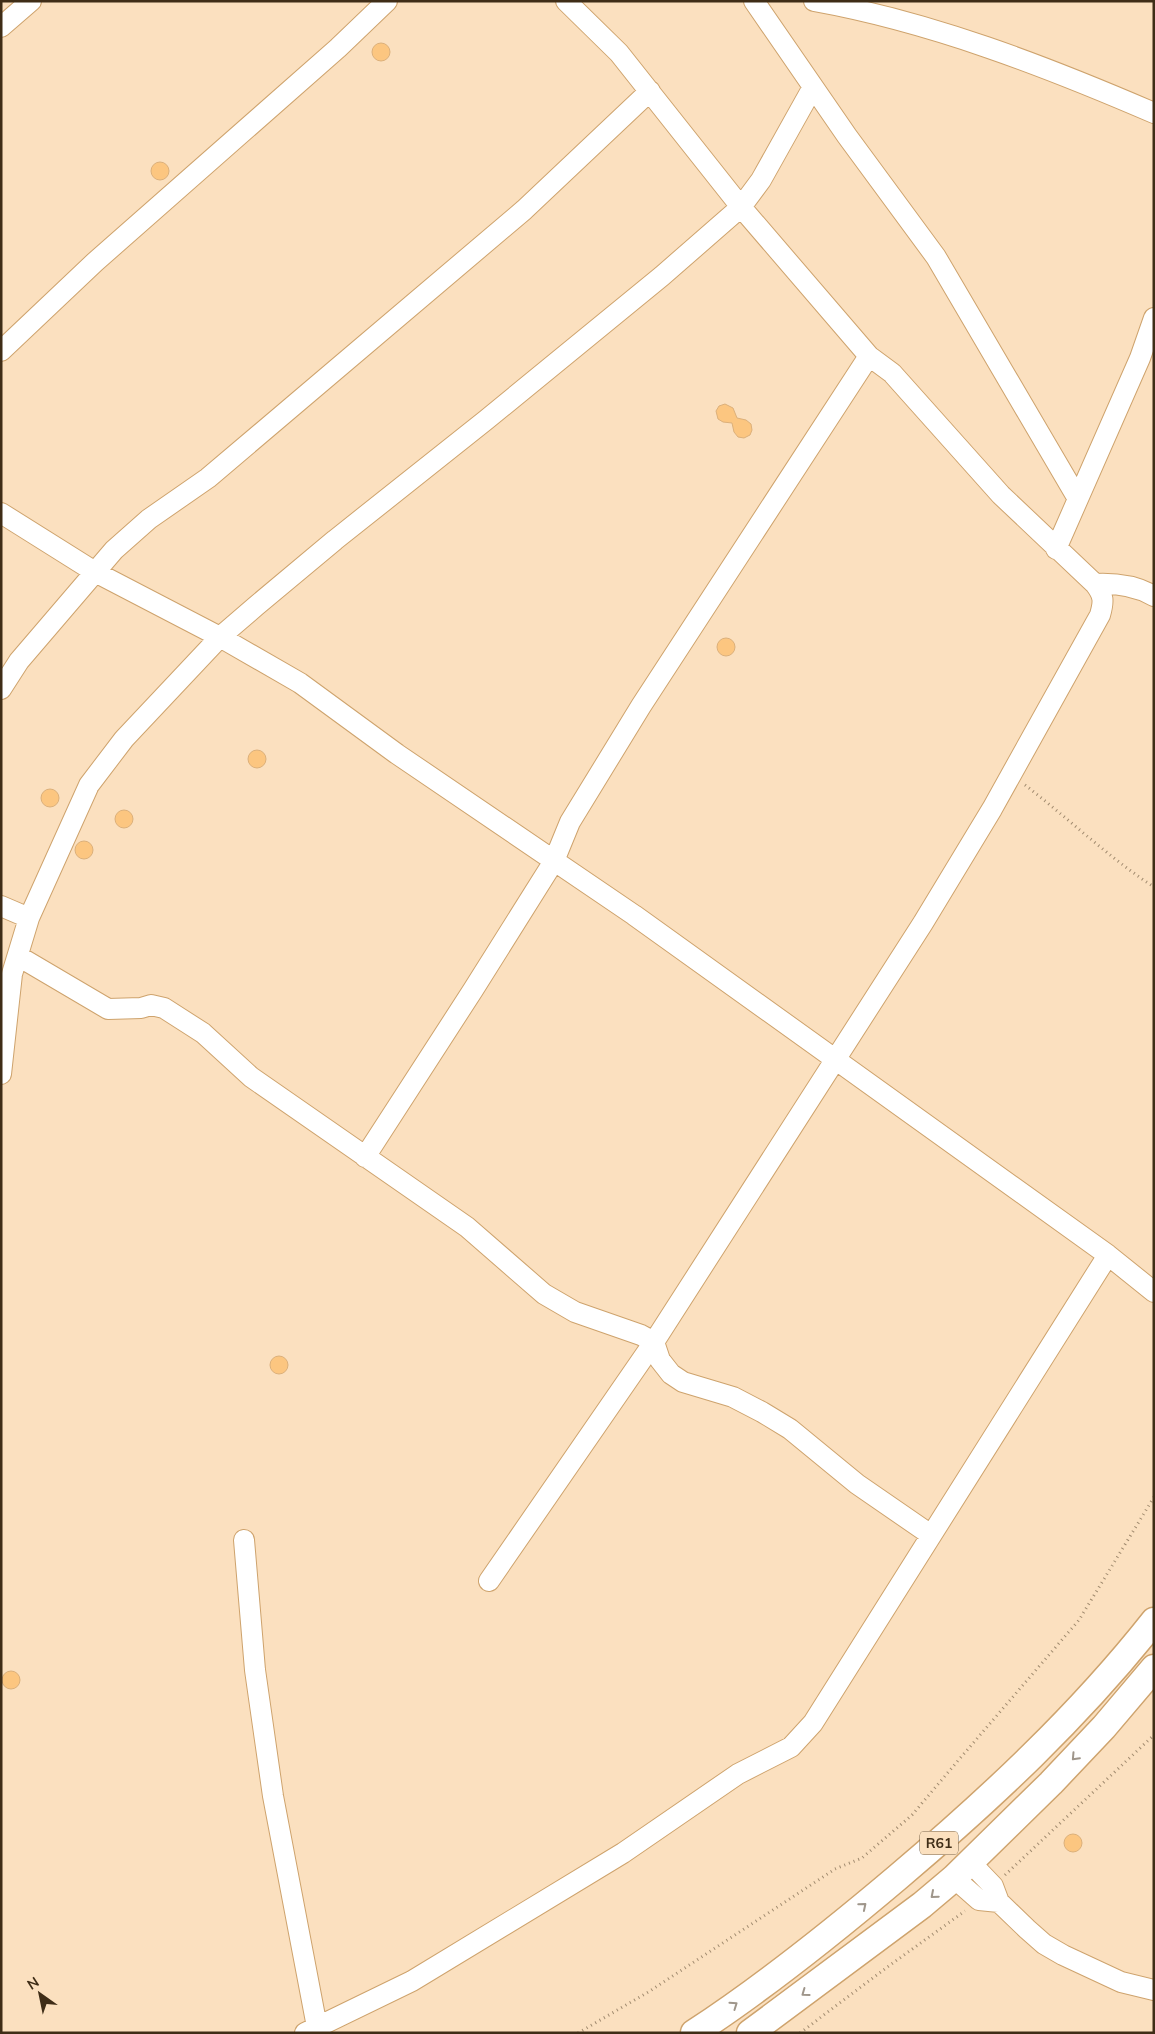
<svg xmlns="http://www.w3.org/2000/svg" width="1155" height="2034" font-family="Mulish,sans-serif">
<style>
.building{fill:#fcc680;stroke:#dcb07a}
.lines{fill:none;stroke-linecap:round;stroke-linejoin:round}
.minor-casing{stroke:#cea36d;stroke-width:22}
.major-casing{stroke:#cea36d;stroke-width:29}
.path{stroke:#a18b6f;stroke-width:3;stroke-dasharray:1 4;stroke-linecap:butt}
.minor{stroke:#fff;stroke-width:20}
.major{stroke:#fff;stroke-width:26}
.oneway{stroke:#9f968b}
.labels{text-anchor:middle;stroke-width:5;stroke-linejoin:round;paint-order:stroke}
.shield{fill:#fbe0bf;stroke:#776349;stroke-width:1}
.shield-label{font-size:14px;font-weight:bold;fill:#3f2d17}
</style>
<rect width="100%" height="100%" fill="#fbe0bf"/>
<path class="building" d="M372 52a9 9 0 1 1 18 0a9 9 0 1 1-18 0Z
M151 171a9 9 0 1 1 18 0a9 9 0 1 1-18 0Z
M725 404 733 408 737 418 746 420 751 424 752 430 750 435 744 438 738 437 734 432 732 423 723 422 718 419 716 411 719 406Z
M717 647a9 9 0 1 1 18 0a9 9 0 1 1-18 0Z
M248 759a9 9 0 1 1 18 0a9 9 0 1 1-18 0Z
M41 798a9 9 0 1 1 18 0a9 9 0 1 1-18 0Z
M115 819a9 9 0 1 1 18 0a9 9 0 1 1-18 0Z
M75 850a9 9 0 1 1 18 0a9 9 0 1 1-18 0Z
M270 1365a9 9 0 1 1 18 0a9 9 0 1 1-18 0Z
M2 1680a9 9 0 1 1 18 0a9 9 0 1 1-18 0Z
M1064 1843a9 9 0 1 1 18 0a9 9 0 1 1-18 0Z"/>
<g class="lines">
<g class="minor-casing">
<path id="minor" d="M754 1 847 136 936 257 1078 499
M814 1C931 22 1045 66 1154 113
M1 27 31 1
M1 351 95 262 338 48 387 1
M1 513 95 572 220 637 300 683 397 754 634 915 1108 1255 1154 1292
M1056 549 1140 358 1154 318
M1095 584C1115 583 1135 585 1154 596
M1 689 19 661 114 550 149 519 208 478 524 210 650 91
M1 906 29 918
M18 956 108 1009 141 1008 151 1005 164 1008 203 1033 251 1077 467 1227 544 1294 575 1312 641 1335 654 1342 660 1360 671 1374 683 1382 733 1397 762 1412 790 1429 857 1484 931 1535
M1 1074 12 974 29 918 89 785 124 739 220 637 256 606 335 540 486 420 662 276 741 207 761 180 813 87
M365 1157 473 990 554 861 570 822 641 706 869 356
M244 1540 255 1670 273 1796 317 2027
M489 1581 654 1342 923 923 992 809 1100 615C1104 601 1104 596 1095 584L1001 495 892 373 869 356 741 207 619 53 566 1
M970 1862 993 1886 999 1902 1027 1929 1044 1944 1063 1955 1121 1982 1154 1990
M954 1878 979 1900 999 1902
M305 2033 412 1981 623 1853 738 1774 791 1747 813 1723 1108 1255"/>
</g>
<g class="major-casing">
<path id="major" d="M694 2033C766 1986 833 1932 898 1877 990 1799 1079 1716 1154 1621
M750 2033 922 1905 954 1878 1051 1783 1104 1727 1154 1668"/>
</g>
<path class="path" d="M1025 785C1068 818 1108 857 1154 887
M1005 1875 1154 1735
M578 2033 650 1991 835 1869 862 1858 912 1815 956 1763 1079 1620 1154 1497
M800 2033 886 1968 965 1911"/>
<use href="#minor" class="minor"/>
<use href="#major" class="major"/>
</g>
<defs><path id="oneway-chevron" d="M-2-3.5L2.5 0L-2 3.5" fill="none" stroke-width="1.6" stroke-linecap="round" stroke-linejoin="round" transform="scale(1.25)"/></defs>
<g class="oneway">
<use href="#oneway-chevron" transform="translate(1075 1757) rotate(133)"/>
<use href="#oneway-chevron" transform="translate(934 1895) rotate(139)"/>
<use href="#oneway-chevron" transform="translate(863 1906) rotate(-40)"/>
<use href="#oneway-chevron" transform="translate(805 1993) rotate(144)"/>
<use href="#oneway-chevron" transform="translate(734 2005) rotate(-35)"/>
</g>
<g class="labels">
<rect class="shield" x="920" y="1831.5" width="38" height="23" rx="4"/>
<g class="shield-label">
<text x="939" y="1848">R61</text>
</g>
</g>
<rect width="1155" height="2034" fill="none" stroke="#3f2d17" stroke-width="5"/>
<g transform="translate(40 1994) rotate(327)" stroke="#fbe0bf" stroke-width="4" paint-order="stroke">
<path d="M0-4L9 19L0 12L-9 19Z" fill="#3f2d17"/>
<text y="-8" font-size="14" font-weight="bold" text-anchor="middle" fill="#3f2d17">N</text>
</g>
</svg>
